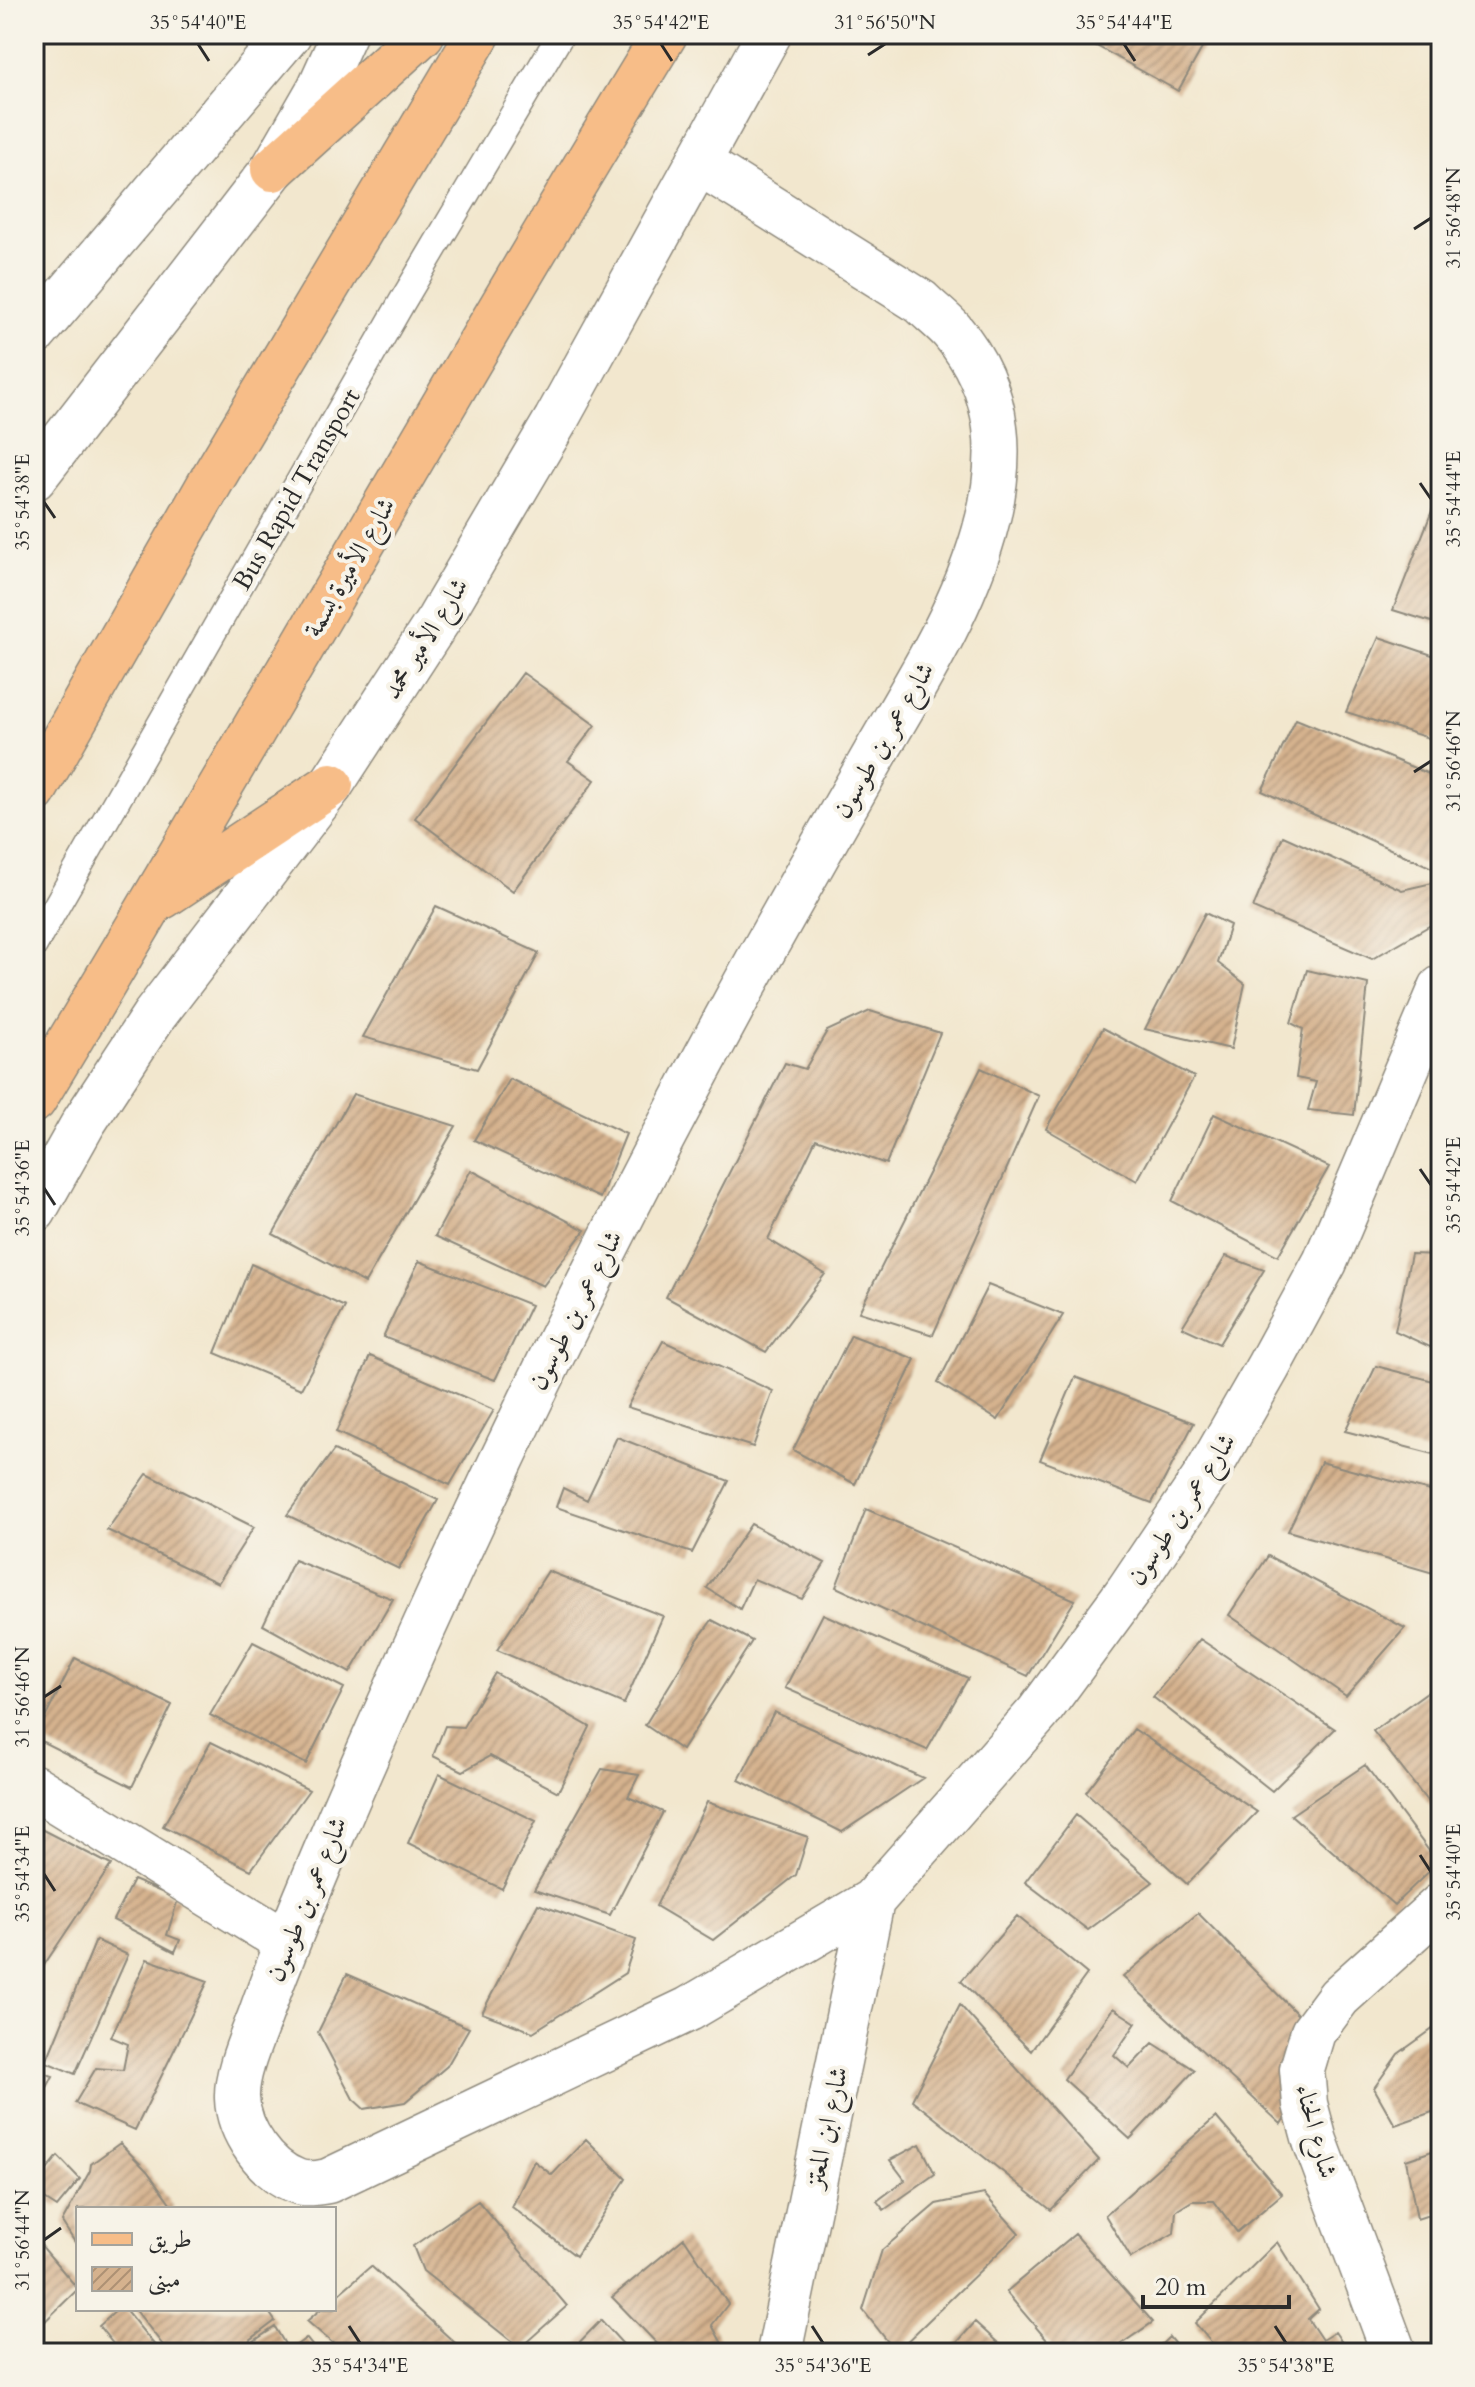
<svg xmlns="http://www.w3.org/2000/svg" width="1475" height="2387" font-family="Cardo,Amiri,serif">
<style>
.building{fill:url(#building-hatch)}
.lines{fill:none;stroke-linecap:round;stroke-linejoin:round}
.lane-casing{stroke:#8e897c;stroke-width:29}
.street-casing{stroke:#8e897c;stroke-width:47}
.primary-casing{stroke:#8e897c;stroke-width:47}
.lane{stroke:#fff;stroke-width:26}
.street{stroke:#fff;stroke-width:44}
.primary{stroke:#f7bd88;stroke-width:44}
.ticks{fill:none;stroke:#2b2b2b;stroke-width:3}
.labels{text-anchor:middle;stroke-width:8;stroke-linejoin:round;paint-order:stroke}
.street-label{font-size:26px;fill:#2b2b2b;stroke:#f7f3e8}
.neatline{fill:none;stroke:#2b2b2b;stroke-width:3}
.ticks-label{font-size:20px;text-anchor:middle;fill:#2b2b2b}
</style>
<defs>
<pattern id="building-hatch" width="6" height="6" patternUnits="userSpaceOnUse" patternTransform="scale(2)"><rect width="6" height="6" fill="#d5b28e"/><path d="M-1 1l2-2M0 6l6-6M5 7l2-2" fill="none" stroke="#ad9174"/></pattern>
</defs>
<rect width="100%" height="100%" fill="#f7f3e8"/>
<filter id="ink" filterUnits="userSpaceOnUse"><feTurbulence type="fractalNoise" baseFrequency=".0125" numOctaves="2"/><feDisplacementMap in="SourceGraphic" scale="16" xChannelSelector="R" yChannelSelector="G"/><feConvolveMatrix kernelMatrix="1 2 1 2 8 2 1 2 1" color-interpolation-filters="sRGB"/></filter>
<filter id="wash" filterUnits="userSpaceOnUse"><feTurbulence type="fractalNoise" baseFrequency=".006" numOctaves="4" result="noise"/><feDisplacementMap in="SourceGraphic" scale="32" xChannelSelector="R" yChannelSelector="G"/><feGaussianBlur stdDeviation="1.8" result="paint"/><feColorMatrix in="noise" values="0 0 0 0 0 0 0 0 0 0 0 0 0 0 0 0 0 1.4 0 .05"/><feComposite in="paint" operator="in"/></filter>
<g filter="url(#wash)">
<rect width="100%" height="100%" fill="#f2e7ce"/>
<g id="blocks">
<path class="building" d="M1092 34H1210L1178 91 1095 45 1099 38Z
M1441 488V625L1393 610Z
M1379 637 1441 658V742L1346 712Z
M523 673 595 725 568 761 595 780 513 891 415 818Z
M1296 719 1441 779V872L1262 791Z
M1283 836 1402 890 1441 881V919L1372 959 1253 908Z
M436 906 539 953 477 1069 363 1037Z
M1205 913 1230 925 1218 963 1245 984 1231 1049 1145 1029Z
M1307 970 1368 984 1354 1115 1308 1110 1316 1082 1296 1078 1303 1029 1291 1023Z
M870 1011 940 1033 886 1164 816 1139 768 1239 825 1274 766 1352 666 1297 785 1063 805 1069 827 1031Z
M1103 1028 1194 1077 1137 1181 1046 1129Z
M981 1068 1039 1096 933 1335 859 1312Z
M510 1079 626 1134 600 1198 474 1140Z
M353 1094 456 1126 365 1283 273 1234Z
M1214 1114 1329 1167 1278 1256 1172 1201Z
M471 1170 585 1230 543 1286 435 1236Z
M1411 1254 1441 1255V1352L1395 1331Z
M1226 1256 1264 1270 1219 1344 1182 1327Z
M419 1261 531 1305 495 1380 383 1337Z
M251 1264 345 1307 301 1389 215 1353Z
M988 1285 1063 1315 998 1420 938 1383Z
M851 1335 915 1359 855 1484 793 1450Z
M663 1341 773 1391 753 1447 627 1407Z
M370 1356 494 1410 450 1485 336 1432Z
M1376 1366 1441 1383V1456L1345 1431Z
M1075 1377 1194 1423 1152 1503 1040 1460Z
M617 1437 729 1481 692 1553 556 1507 563 1488 587 1500Z
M334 1450 438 1500 399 1569 287 1515Z
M1321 1462 1441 1494 1440 1575 1288 1531Z
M147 1474 254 1527 218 1583 107 1530Z
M866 1509 1075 1600 1028 1676 836 1587Z
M751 1524 825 1563 802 1599 754 1579 740 1609 707 1588Z
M1268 1556 1405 1628 1346 1696 1229 1615Z
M294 1560 393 1599 350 1673 263 1625Z
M548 1571 663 1616 624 1704 497 1650Z
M823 1614 968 1678 927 1750 785 1688Z
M712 1620 752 1641 682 1750 645 1725 696 1642Z
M1200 1639 1335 1729 1272 1791 1153 1697Z
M253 1642 344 1688 306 1764 210 1715Z
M75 1658 172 1705 132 1787 35 1738Z
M495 1673 590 1727 558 1792 490 1756 463 1771 433 1756 445 1726 463 1727Z
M1441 1682V1819L1373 1731Z
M774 1712 923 1778 842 1832 739 1780Z
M1134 1729 1257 1812 1187 1884 1086 1792Z
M211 1742 309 1790 251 1870 163 1826Z
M1365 1765 1438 1863 1394 1905 1291 1815Z
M602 1769 639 1775 628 1797 663 1812 610 1915 534 1890Z
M439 1774 536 1821 502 1889 408 1843Z
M707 1802 808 1837 796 1875 713 1940 656 1906Z
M1076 1815 1153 1882 1088 1930 1025 1882Z
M35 1826 111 1865 34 1980V1828Z
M133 1880 178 1899 167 1935 180 1940 175 1952 113 1920Z
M538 1904 636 1940 625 1973 533 2032 482 2013Z
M1198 1913 1298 2015 1293 2104 1281 2124 1123 1977Z
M1017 1916 1087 1974 1031 2051 961 1981Z
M96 1940 128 1955 75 2074 46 2062Z
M147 1959 208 1981 135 2130 75 2103 96 2068 123 2070 128 2044 111 2037Z
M347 1974 469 2028 447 2066 405 2102 364 2109 353 2099 318 2032Z
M960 2005 1099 2160 1051 2210 912 2100Z
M1113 2008 1136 2023 1114 2055 1129 2068 1153 2043 1195 2070 1130 2139 1064 2079Z
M1441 2023V2109L1395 2125 1374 2088 1398 2054Z
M34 2070 53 2076 34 2112Z
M1216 2117 1282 2194 1237 2232 1214 2201H1192L1176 2211 1174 2233 1131 2258 1105 2215Z
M586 2139 626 2179 576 2256 512 2207 534 2161 552 2175Z
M120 2143 147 2171 173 2207 170 2209H78V2247L62 2222 90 2171 91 2164Z
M920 2144 935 2174 884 2210 877 2201 905 2180 890 2160Z
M1441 2148V2211L1417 2219 1406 2160Z
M58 2156 80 2179 57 2207 34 2192V2187Z
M984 2194 1019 2233 896 2352 863 2310 882 2250 936 2204Z
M478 2201 567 2306 520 2348 423 2271 413 2246Z
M1075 2234 1153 2322 1108 2353H1058L1006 2292Z
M34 2237 78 2289 34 2332Z
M684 2238 728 2304 712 2325 727 2353H666L612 2297Z
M1277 2242 1319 2309 1308 2319 1322 2340 1335 2332 1346 2348 1339 2353H1220L1195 2323Z
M371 2266 466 2353H344L307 2321 321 2309H334V2298Z
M118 2309H125L161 2353H103L114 2345 99 2326Z
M135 2309H267L275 2321 233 2353H169Z
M601 2320 631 2353H569Z
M975 2322 1009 2353H948Z
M275 2327 289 2351 306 2338 318 2353H254L259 2349 254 2341Z
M1169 2337 1182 2353H1153Z"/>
</g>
</g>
<g filter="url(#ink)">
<use href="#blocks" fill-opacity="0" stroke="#8e897c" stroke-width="2"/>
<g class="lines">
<g class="lane-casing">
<path id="lane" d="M34 945 402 302 561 34"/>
</g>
<g class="street-casing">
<path id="street" d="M698 162 921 302C931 312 943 321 952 331 1003 391 1005 460 984 533 961 613 916 683 875 754 827 838 779 921 733 1006 589 1270 459 1541 340 1817 312 1883 284 1948 260 2016 251 2040 236 2073 237 2098 238 2131 266 2170 296 2181 306 2185 318 2183 328 2181L689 2009 872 1901 1038 1713 1128 1591 1206 1475 1268 1367 1325 1262 1441 988
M34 334 289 34
M34 478 273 169 319 89 344 34
M34 1211 84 1122 153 1017 331 785 439 619 556 420 769 34
M34 1787 286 1942
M779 2353 872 1901
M1394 2353 1315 2141 1305 2104 1302 2069 1313 2032 1339 1997 1441 1905"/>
</g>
<g class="primary-casing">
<path id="primary" d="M273 169 422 34
M34 791 213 478 478 34
M162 897 331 785
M34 1100C248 747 450 386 665 34"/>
</g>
<use href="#lane" class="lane"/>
<use href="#street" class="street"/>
<use href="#primary" class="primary"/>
</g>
</g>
<path class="ticks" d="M198 44 209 61M661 44 672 61M1124 44 1135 61M868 55 885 44M1414 229 1431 218M1420 483 1431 499M44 502 55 518M1414 772 1431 761M1420 1169 1431 1185M44 1188 55 1205M44 1697 61 1686M1420 1855 1431 1872M44 1874 55 1891M44 2240 61 2228M349 2326 360 2343M812 2326 823 2343M1275 2326 1286 2343"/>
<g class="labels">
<g class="street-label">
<text transform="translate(296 489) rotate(-60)" y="9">Bus Rapid Transport</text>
<text transform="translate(349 567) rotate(-60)" y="9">شارع الأميرة بسمة</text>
<text transform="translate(425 638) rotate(-58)" y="9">شارع الأمير محمد</text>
<text transform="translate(883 740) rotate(-60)" y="9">شارع عمر بن طوسون</text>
<text transform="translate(575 1310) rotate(-63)" y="9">شارع عمر بن طوسون</text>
<text transform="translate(1181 1509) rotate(-57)" y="9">شارع عمر بن طوسون</text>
<text transform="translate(306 1899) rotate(-68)" y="9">شارع عمر بن طوسون</text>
<text transform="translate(826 2127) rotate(-78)" y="9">شارع ابن المعتز</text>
<text transform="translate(1317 2131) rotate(75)" y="9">شارع الحناء</text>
</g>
</g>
<rect width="1475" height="2387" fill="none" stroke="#f7f3e8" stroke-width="88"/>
<rect x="76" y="2207" width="260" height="104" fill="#f7f3e8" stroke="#a5a39c" stroke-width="2"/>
<rect x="92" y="2233" width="40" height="12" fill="#f7bd88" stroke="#a5a39c" stroke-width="2"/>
<text x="148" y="2247" font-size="24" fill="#2b2b2b">طريق</text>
<rect x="92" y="2267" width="40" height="24" fill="url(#building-hatch)" stroke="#a5a39c" stroke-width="2"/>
<text x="148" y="2287" font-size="24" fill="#2b2b2b">مبنى</text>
<path d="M1143 2295v12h146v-12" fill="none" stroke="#2b2b2b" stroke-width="4"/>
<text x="1155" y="2295" font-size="24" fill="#2b2b2b" stroke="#f7f3e8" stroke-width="6" paint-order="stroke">20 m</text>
<rect x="44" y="44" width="1387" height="2299" class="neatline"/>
<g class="ticks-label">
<text x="198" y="29">35°54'40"E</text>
<text x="661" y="29">35°54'42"E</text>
<text x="885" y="29">31°56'50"N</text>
<text x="1124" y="29">35°54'44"E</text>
<text transform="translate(1453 218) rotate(-90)" y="7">31°56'48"N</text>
<text transform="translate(1453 499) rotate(-90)" y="7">35°54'44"E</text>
<text transform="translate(22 502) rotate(-90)" y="7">35°54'38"E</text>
<text transform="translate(1453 761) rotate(-90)" y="7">31°56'46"N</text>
<text transform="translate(1453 1185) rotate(-90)" y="7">35°54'42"E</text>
<text transform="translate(22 1188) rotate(-90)" y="7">35°54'36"E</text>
<text transform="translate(22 1697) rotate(-90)" y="7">31°56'46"N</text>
<text transform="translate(1453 1872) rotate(-90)" y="7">35°54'40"E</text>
<text transform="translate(22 1874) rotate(-90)" y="7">35°54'34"E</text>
<text transform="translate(22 2240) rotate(-90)" y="7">31°56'44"N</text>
<text x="360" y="2372">35°54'34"E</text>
<text x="823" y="2372">35°54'36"E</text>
<text x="1286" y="2372">35°54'38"E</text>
</g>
</svg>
